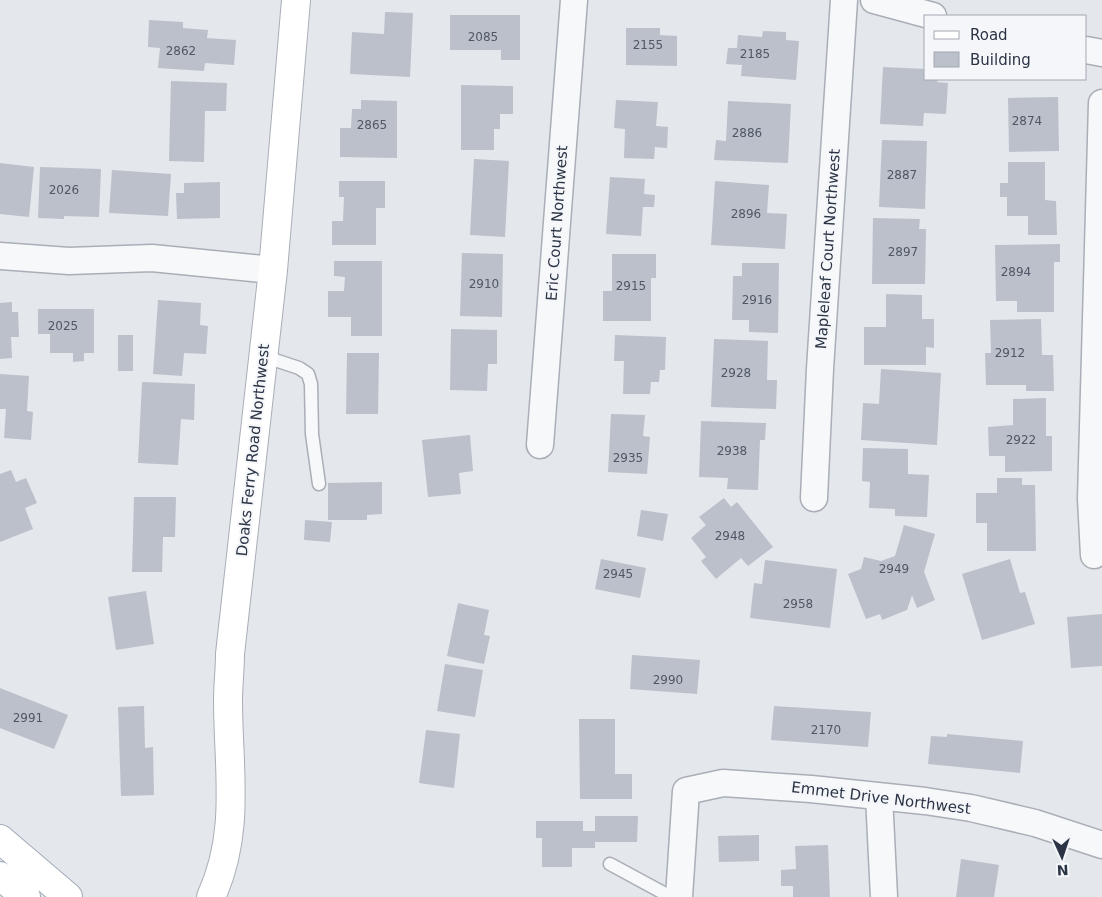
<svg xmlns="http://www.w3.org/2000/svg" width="1102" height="897" font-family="'DejaVu Sans',sans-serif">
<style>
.building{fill:#bbc0ca}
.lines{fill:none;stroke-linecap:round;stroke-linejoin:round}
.lane-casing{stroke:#a9aeb7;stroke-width:15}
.street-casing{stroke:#a9aeb7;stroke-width:29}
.secondary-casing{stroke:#a9aeb7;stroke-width:30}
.primary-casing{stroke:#a3abb8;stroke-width:30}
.lane{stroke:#f7f8fa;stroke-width:12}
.street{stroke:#f7f8fa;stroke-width:26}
.secondary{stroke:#fff;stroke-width:28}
.primary{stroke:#fff;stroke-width:28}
.labels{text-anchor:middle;stroke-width:4;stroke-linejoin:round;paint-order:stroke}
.number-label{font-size:12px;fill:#4f5766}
.street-label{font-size:15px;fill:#2b3445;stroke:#f4f6f9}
</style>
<rect width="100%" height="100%" fill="#e4e7ec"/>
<path class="building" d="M385 12 413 13 410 77 350 74 352 32 384 34Z
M450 15H520V60H501V50H450Z
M149 20 183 22V28L208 30 207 38 236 40 234 65 205 63 204 71 158 68 160 48 148 47Z
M626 28H660V35L677 36V66L626 65Z
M763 31 786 32V40L799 41 796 80 741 76 742 65 726 64 728 48H737L738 35 762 37Z
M883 67 926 69V79H938L937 82 948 83 946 114 924 113 923 126 880 124Z
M171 81 227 83 226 111H205L204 162 169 161Z
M461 85 513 86V114H500V129H494V150H461Z
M1058 97 1059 151 1009 152 1008 98Z
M361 100 397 101V158L340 157V128H351L352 109H361Z
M616 100 658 102 656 126 668 127 667 148 655 147 654 159 624 158 625 129 614 128Z
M728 101 791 104 788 163 714 160 716 140 726 141Z
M882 140 927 141 925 209 879 207Z
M474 159 509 161 505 237 470 235Z
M1008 162H1045V200L1056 201 1057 235H1028V216H1007V197H1000V183H1008Z
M0 163 34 167 29 217 0 214Z
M40 167 101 169 99 217 64 216V219L38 218Z
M112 170 171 174 168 216 109 213Z
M610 177 645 179 644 194 655 195 654 207H643L641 236 606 234Z
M339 181H385V208H376V245H332V221H343L344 197H339Z
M715 181 769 185 767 213 787 214 785 249 711 245Z
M220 182V218L177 219 176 193H184V183Z
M873 218 920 219 919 229H926L925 284H872Z
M1060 244V262H1054V312H1017V301H996L995 245Z
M462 253 503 254 502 317 460 316Z
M612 254H656V278H651V321H603V291H612Z
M334 261H382V336H351V317H328V291H344L345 277 334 276Z
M742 263H779L778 333 749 332V320H732L733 276H742Z
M886 294 922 295V319H934V348L926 347V365H864V327H886Z
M158 300 201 303 200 325 208 326 206 354 184 353 182 376 153 374Z
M12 302V312H18L19 337H11L12 358 0 359V303Z
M38 309H94V353H84V361L73 362V353H50V334H38Z
M1041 319 1042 355H1053L1054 391H1026V385H986L985 353H991L990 320Z
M451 329 497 330V364H488L487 391 450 390Z
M118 335H133V371H118Z
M615 335 666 337 665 370H660L659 382H651L650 394H623L624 361H614Z
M714 339 768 341 767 380H777L776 409 711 407Z
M347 353H379L378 414H346Z
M881 369 941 373 937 445 861 440 863 403 879 404Z
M0 374 29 376 27 411 33 412 31 440 4 438 6 409H0Z
M142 382 195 384 194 420 181 419 178 465 138 463Z
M1046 398V436H1052V471L1005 472V456H989L988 427 1013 425V399Z
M611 414 645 415 643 436 650 437 647 474 608 472Z
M701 421 766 423 765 440H760L758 490 727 489 728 478 699 477Z
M470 435 473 471 459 473 461 494 428 497 422 440Z
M863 448 908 449V474L929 475 927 517 895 516V509L869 508 870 482 862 481Z
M11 470 16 482 26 478 37 503 25 508 33 529 0 542V474Z
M997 478H1022V485H1035L1036 551H987V523H976V493H997Z
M382 482V514L367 515V520H328V483Z
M134 497H176L175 537H163L162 572H132Z
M724 498 731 507 737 502 773 547 748 566 741 558 716 579 701 561 706 557 691 538 706 525 699 517Z
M641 510 668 514 663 541 637 536Z
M305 520 332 522 330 542 304 540Z
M904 525 935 534 924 572 935 600 917 608 912 595 907 610 882 620 880 614 866 619 848 574 861 569 864 557 881 561 895 556Z
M601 559 646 568 640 598 595 589Z
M1010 559 1020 593 1025 592 1035 624 982 640 962 574Z
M765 560 837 569 830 628 750 618 754 583 762 584Z
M146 591 154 644 116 650 108 597Z
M458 603 489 610 484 635 490 636 484 664 447 656Z
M1102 614V666L1071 668 1067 617Z
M632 655 700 660 697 694 630 689Z
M445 664 483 670 475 717 437 711Z
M0 688 68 715 54 749 0 728Z
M144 706 145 748 153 747 154 795 121 796 118 707Z
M774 706 871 712 868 747 771 740Z
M579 719H615V774H632V799H580Z
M426 730 460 734 454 788 419 783Z
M947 734 1023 741 1020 773 928 764 931 736 947 737Z
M595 816H638L637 842H595V848H572V867H542V838H536V821H583V831H595Z
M759 835V861L719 862 718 836Z
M828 845 830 897H793V886H781V870L796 869 795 846Z
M961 859 999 865 994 897H956Z"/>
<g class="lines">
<g class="lane-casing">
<path id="lane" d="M263 356 299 368 308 374 311 384 312 434 319 484
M610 864 671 897"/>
</g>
<g class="street-casing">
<path id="street" d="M874 0 933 16
M1086 50 1102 53
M0 256 69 261 152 258 273 270
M540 445 574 0
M814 498 820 369 844 0
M1094 555 1091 499 1102 103
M879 796 884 897
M679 897 686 791 723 783 811 789 925 801 971 808 1035 823 1102 845"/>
</g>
<g class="secondary-casing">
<path id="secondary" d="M211 897C241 832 228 769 228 700 228 685 230 670 230 654L273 270 296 0"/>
</g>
<g class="primary-casing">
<path id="primary" d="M0 839 68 897
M0 876 26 897"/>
</g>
<use href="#lane" class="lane"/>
<use href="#street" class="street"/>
<use href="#secondary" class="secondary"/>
<use href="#primary" class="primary"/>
</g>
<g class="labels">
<g class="number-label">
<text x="483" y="41">2085</text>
<text x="648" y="49">2155</text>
<text x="181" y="55">2862</text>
<text x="755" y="58">2185</text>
<text x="1027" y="125">2874</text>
<text x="372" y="129">2865</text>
<text x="747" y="137">2886</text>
<text x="902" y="179">2887</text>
<text x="64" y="194">2026</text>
<text x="746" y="218">2896</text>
<text x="903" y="256">2897</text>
<text x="1016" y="276">2894</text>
<text x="484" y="288">2910</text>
<text x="631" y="290">2915</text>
<text x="757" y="304">2916</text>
<text x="63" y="330">2025</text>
<text x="1010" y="357">2912</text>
<text x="736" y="377">2928</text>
<text x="1021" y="444">2922</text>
<text x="732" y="455">2938</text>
<text x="628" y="462">2935</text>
<text x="730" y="540">2948</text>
<text x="894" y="573">2949</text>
<text x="618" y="578">2945</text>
<text x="798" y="608">2958</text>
<text x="668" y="684">2990</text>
<text x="28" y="722">2991</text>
<text x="826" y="734">2170</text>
</g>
<g class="street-label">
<text transform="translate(557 223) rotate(-86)" y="5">Eric Court Northwest</text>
<text transform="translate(828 249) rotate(-86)" y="5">Mapleleaf Court Northwest</text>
<text transform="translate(253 450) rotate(-84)" y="5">Doaks Ferry Road Northwest</text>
<text transform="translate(881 798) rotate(7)" y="5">Emmet Drive Northwest</text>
</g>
</g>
<rect x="924" y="15" width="162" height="65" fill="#f4f6f9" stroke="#a4a8b1"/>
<rect x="934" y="31" width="25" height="8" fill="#ffffff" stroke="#a4a8b1"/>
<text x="970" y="40" font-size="15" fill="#2b3445">Road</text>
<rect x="934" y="52" width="25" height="15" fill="#bbc0ca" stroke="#a4a8b1"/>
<text x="970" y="65" font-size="15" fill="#2b3445">Building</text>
<g transform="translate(1062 857) rotate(177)" stroke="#f4f6f9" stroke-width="4" paint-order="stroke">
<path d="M0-4L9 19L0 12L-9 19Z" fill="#2b3445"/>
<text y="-8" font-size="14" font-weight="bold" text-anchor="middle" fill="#2b3445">N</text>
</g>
</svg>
